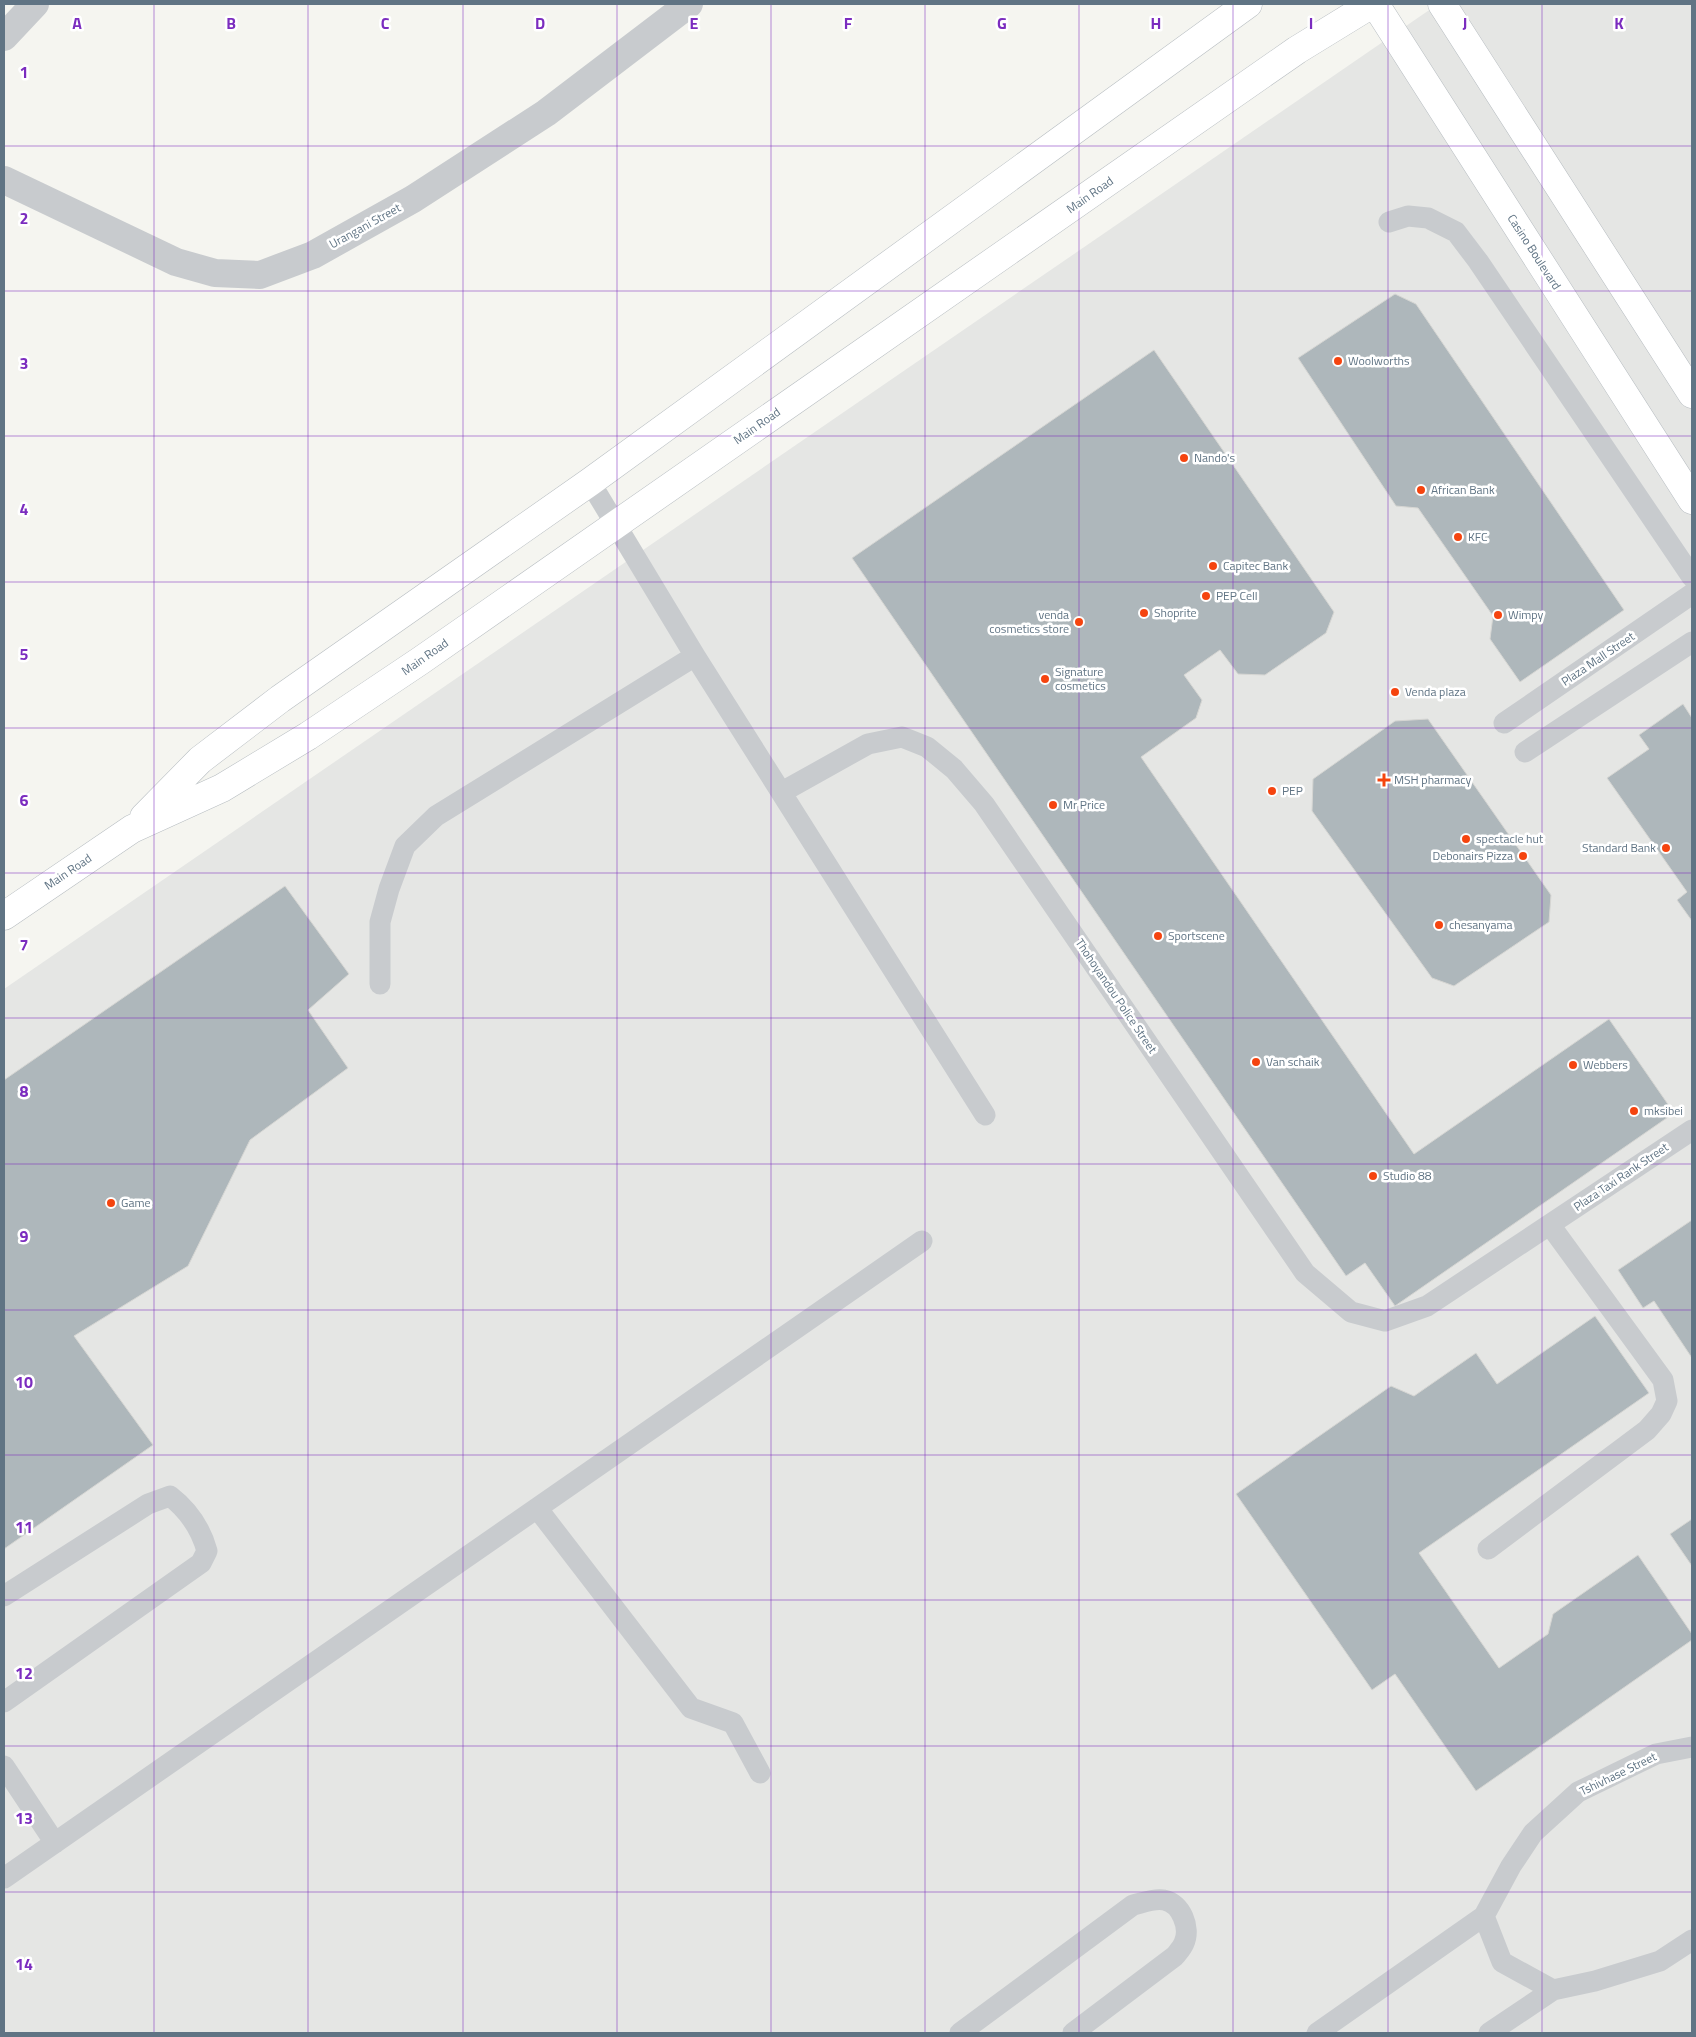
<svg xmlns="http://www.w3.org/2000/svg" width="1696" height="2037" font-family="'Titillium Web',sans-serif">
<style>
.built{fill:#e5e6e4}
.building{fill:#aeb7bb;stroke:#d6d6d3}
.lines{fill:none;stroke-linecap:round;stroke-linejoin:round}
.secondary-casing{stroke:#b7bdc1;stroke-width:29}
.lane{stroke:#c8cbce;stroke-width:21}
.street{stroke:#c8cbce;stroke-width:28}
.secondary{stroke:#fff;stroke-width:28}
.grid{fill:none;stroke:#7b2cbf;stroke-width:1;stroke-opacity:0.55}
.poi-dot{fill:#f5440f;stroke:#fff;stroke-width:2}
.labels{text-anchor:middle;stroke-width:5;stroke-linejoin:round;paint-order:stroke}
.street-label{font-size:12px;fill:#607484;stroke:#fff}
.poi-label{font-size:12px;fill:#607484;stroke:#fff;text-anchor:start}
.grid-label{font-size:16px;text-anchor:middle;font-weight:bold;fill:#7b2cbf;stroke:#fff;stroke-width:5;stroke-linejoin:round;paint-order:stroke}
</style>
<rect width="100%" height="100%" fill="#f5f5f0"/>
<path class="built" d="M1438 4H1692V2033H4V989Z"/>
<path class="building" d="M1395 294 1416 304 1624 610 1520 682 1490 639 1493 616 1418 508 1396 506 1298 358Z
M1154 350 1334 612 1326 633 1265 675 1238 674 1220 650 1184 675 1202 700 1196 718 1141 757 1414 1154 1609 1019 1674 1113 1395 1306 1365 1263 1346 1276 852 558Z
M1683 704 1692 718V921L1677 900 1687 892 1607 778 1649 749 1639 735Z
M1428 719 1551 895 1549 922 1454 986 1432 978 1312 811 1313 779 1395 721Z
M285 886 349 974 308 1010 348 1068 250 1140 188 1266 74 1336 153 1445 4 1549V1080Z
M1692 1220V1358L1654 1301 1643 1308 1618 1270Z
M1595 1316 1649 1393 1419 1553 1499 1668 1548 1634 1553 1614 1638 1555 1692 1634V1640L1476 1791 1395 1674 1372 1690 1236 1494 1391 1386 1414 1396 1476 1353 1497 1384Z
M1692 1519V1566L1670 1534Z"/>
<g class="lines">
<g class="secondary-casing">
<path id="secondary" d="M1375 4 1692 500
M1442 4 1692 394
M144 817 200 760 280 699 590 482 1248 4
M4 916 132 829 222 788 308 736 420 661 1297 50 1372 4"/>
</g>
<path class="lane" d="M1389 222 1408 216 1428 218 1456 232 1478 261 1692 577
M590 482 695 656 985 1115
M1504 723 1692 594
M1525 752 1692 642
M782 792 868 744 902 737 927 747 954 769 984 804 1305 1273 1351 1312 1385 1321 1427 1306 1692 1130
M380 984V922L389 889 405 846 436 816 695 656
M537 1508 691 1708 733 1723 760 1773
M1488 1549 1647 1430 1661 1414 1667 1401 1663 1380 1550 1225
M4 1596 148 1504 170 1496C188 1510 201 1529 207 1551L201 1563 4 1702
M4 1766 55 1843
M4 1878 922 1241
M1484 1916 1502 1962 1553 1990 1595 1981 1660 1961 1692 1940
M960 2033 1133 1905C1142 1903 1154 1898 1164 1900 1181 1903 1191 1928 1184 1943 1182 1948 1178 1952 1175 1956L1073 2033
M1317 2033 1484 1916 1511 1866 1533 1833 1578 1792 1656 1754 1692 1747
M1489 2033 1553 1990"/>
<path class="street" d="M4 37 35 4
M4 180 176 262 215 273 260 275 313 255 413 199 546 113 689 4"/>
<use href="#secondary" class="secondary"/>
</g>
<path class="grid" d="M154 4V2033M308 4V2033M463 4V2033M617 4V2033M771 4V2033M925 4V2033M1079 4V2033M1233 4V2033M1388 4V2033M1542 4V2033M4 146H1692M4 291H1692M4 436H1692M4 582H1692M4 728H1692M4 873H1692M4 1018H1692M4 1164H1692M4 1310H1692M4 1455H1692M4 1600H1692M4 1746H1692M4 1892H1692"/>
<g class="poi-dot">
<circle cx="1338" cy="361" r="5"/>
<circle cx="1184" cy="458" r="5"/>
<circle cx="1421" cy="490" r="5"/>
<circle cx="1458" cy="537" r="5"/>
<circle cx="1213" cy="566" r="5"/>
<circle cx="1206" cy="596" r="5"/>
<circle cx="1144" cy="613" r="5"/>
<circle cx="1498" cy="615" r="5"/>
<circle cx="1079" cy="622" r="5"/>
<circle cx="1045" cy="679" r="5"/>
<circle cx="1395" cy="692" r="5"/>
<path d="M1381.5 772.5h5v5h5v5h-5v5h-5v-5h-5v-5h5z"/>
<circle cx="1272" cy="791" r="5"/>
<circle cx="1053" cy="805" r="5"/>
<circle cx="1466" cy="839" r="5"/>
<circle cx="1666" cy="848" r="5"/>
<circle cx="1523" cy="856" r="5"/>
<circle cx="1439" cy="925" r="5"/>
<circle cx="1158" cy="936" r="5"/>
<circle cx="1256" cy="1062" r="5"/>
<circle cx="1573" cy="1065" r="5"/>
<circle cx="1634" cy="1111" r="5"/>
<circle cx="1373" cy="1176" r="5"/>
<circle cx="111" cy="1203" r="5"/>
</g>
<g class="labels">
<g class="street-label">
<text transform="translate(1090 195) rotate(-35)" y="4">Main Road</text>
<text transform="translate(365 226) rotate(-29)" y="4">Urangani Street</text>
<text transform="translate(1534 252) rotate(57)" y="4">Casino Boulevard</text>
<text transform="translate(757 426) rotate(-35)" y="4">Main Road</text>
<text transform="translate(425 657) rotate(-35)" y="4">Main Road</text>
<text transform="translate(1598 659) rotate(-34)" y="4">Plaza Mall Street</text>
<text transform="translate(68 872) rotate(-34)" y="4">Main Road</text>
<text transform="translate(1116 996) rotate(56)" y="4">Thohoyandou Police Street</text>
<text transform="translate(1621 1177) rotate(-34)" y="4">Plaza Taxi Rank Street</text>
<text transform="translate(1618 1774) rotate(-26)" y="4">Tshivhase Street</text>
</g>
<g class="poi-label">
<text x="1348" y="365">Woolworths</text>
<text x="1194" y="462">Nando's</text>
<text x="1431" y="494">African Bank</text>
<text x="1468" y="541">KFC</text>
<text x="1223" y="570">Capitec Bank</text>
<text x="1216" y="600">PEP Cell</text>
<text x="1154" y="617">Shoprite</text>
<text x="1069" y="619" text-anchor="end">venda<tspan x="1069" dy="14">cosmetics store</tspan></text>
<text x="1508" y="619">Wimpy</text>
<text x="1055" y="676">Signature<tspan x="1055" dy="14">cosmetics</tspan></text>
<text x="1405" y="696">Venda plaza</text>
<text x="1394" y="784">MSH pharmacy</text>
<text x="1282" y="795">PEP</text>
<text x="1063" y="809">Mr Price</text>
<text x="1476" y="843">spectacle hut</text>
<text x="1656" y="852" text-anchor="end">Standard Bank</text>
<text x="1513" y="860" text-anchor="end">Debonairs Pizza</text>
<text x="1449" y="929">chesanyama</text>
<text x="1168" y="940">Sportscene</text>
<text x="1266" y="1066">Van schaik</text>
<text x="1583" y="1069">Webbers</text>
<text x="1644" y="1115">mksibei</text>
<text x="1383" y="1180">Studio 88</text>
<text x="121" y="1207">Game</text>
</g>
</g>
<g class="grid-label">
<text x="77" y="29">A</text>
<text x="231" y="29">B</text>
<text x="385" y="29">C</text>
<text x="540" y="29">D</text>
<text x="694" y="29">E</text>
<text x="848" y="29">F</text>
<text x="1002" y="29">G</text>
<text x="1156" y="29">H</text>
<text x="1311" y="29">I</text>
<text x="1465" y="29">J</text>
<text x="1619" y="29">K</text>
<text x="24" y="78">1</text>
<text x="24" y="224">2</text>
<text x="24" y="369">3</text>
<text x="24" y="515">4</text>
<text x="24" y="660">5</text>
<text x="24" y="806">6</text>
<text x="24" y="951">7</text>
<text x="24" y="1097">8</text>
<text x="24" y="1242">9</text>
<text x="24" y="1388">10</text>
<text x="24" y="1533">11</text>
<text x="24" y="1679">12</text>
<text x="24" y="1824">13</text>
<text x="24" y="1970">14</text>
</g>
<rect width="1696" height="2037" fill="none" stroke="#607484" stroke-width="10"/>
</svg>
